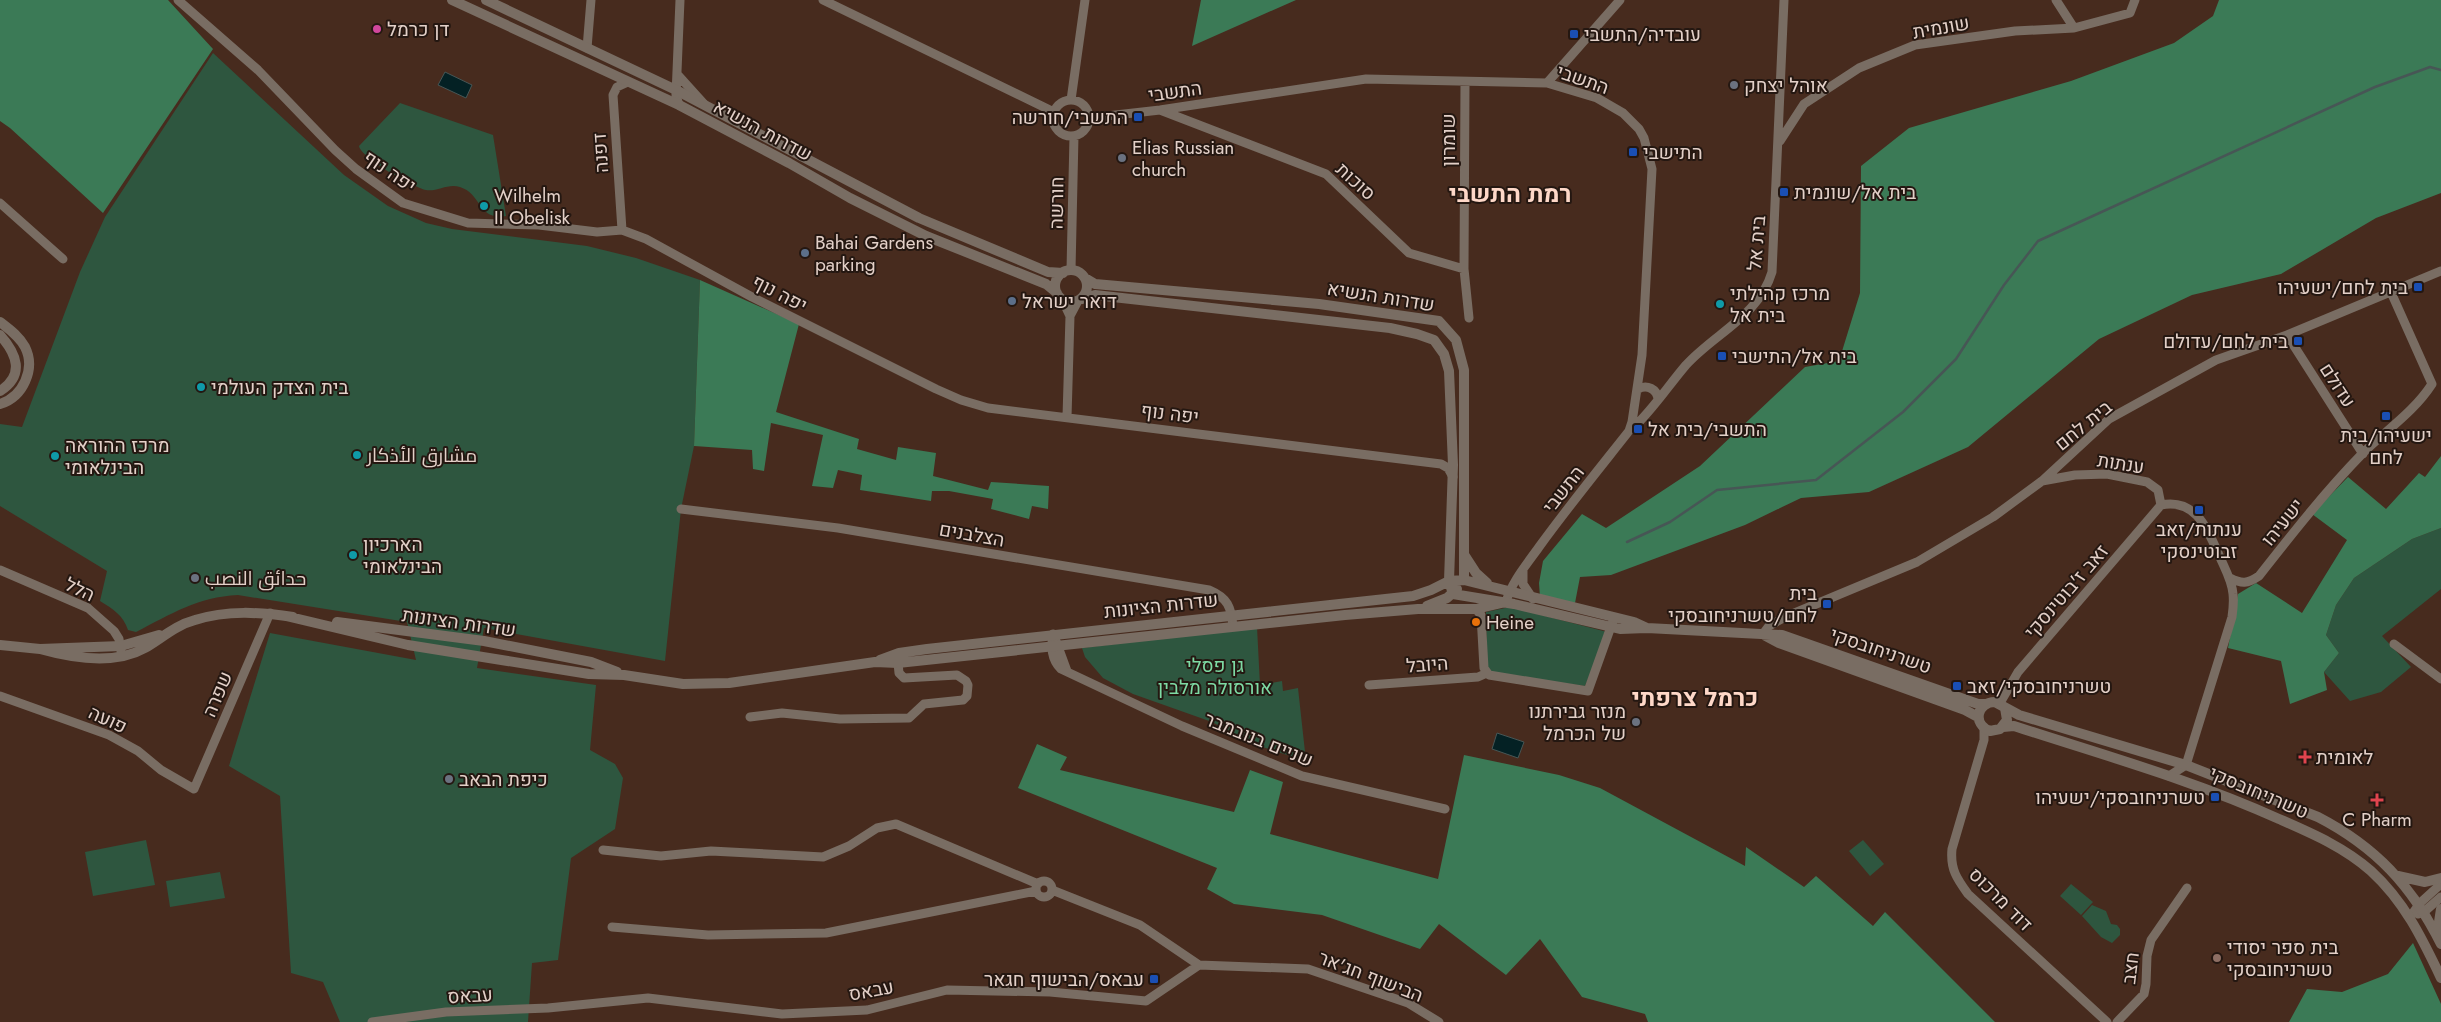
<svg xmlns="http://www.w3.org/2000/svg" width="2441" height="1022" font-family="Jost,Cairo,Heebo,sans-serif">
<style>
.green{fill:#2e563f}
.forest{fill:#3b7a56}
.water{fill:#042124;stroke:#475655}
.lines{fill:none;stroke-linecap:round;stroke-linejoin:round}
.stream{stroke:#475655;stroke-width:2.5}
.minor{stroke:#796d63;stroke-width:9}
.tertiary{stroke:#796d63;stroke-width:10}
.hotel-dot{fill:#d1479c;stroke:#241711;stroke-width:2}
.transit-dot{fill:#1a4fb4;stroke:#241711;stroke-width:2}
.worship-dot{fill:#6b7280;stroke:#241711;stroke-width:2}
.culture-dot{fill:#0f9aa8;stroke:#241711;stroke-width:2}
.service-dot{fill:#5c6f8a;stroke:#241711;stroke-width:2}
.food-dot{fill:#e8710a;stroke:#241711;stroke-width:2}
.health-dot{fill:#e0444e;stroke:#241711;stroke-width:2}
.education-dot{fill:#8d6e63;stroke:#241711;stroke-width:2}
.labels{text-anchor:middle;stroke-width:4;stroke-linejoin:round;paint-order:stroke}
.street-label{font-size:19px;fill:#e3d0c8;stroke:#241711}
.poi-label{font-size:19px;fill:#e3d0c8;stroke:#241711;text-anchor:start}
.park-label{font-size:19px;fill:#7edaa4;stroke:#241711}
.district-label{font-size:24px;font-weight:bold;fill:#fed8c8;stroke:#241711}
</style>
<rect width="100%" height="100%" fill="#472b1e"/>
<path class="green" d="M213 53 344 175 388 206 426 223 452 229 587 246 636 258 700 280 694 446 681 509 665 661 484 628 477 668 596 685 590 750 615 764 623 778 615 829 571 858 558 960 532 963 528 1022H340L323 982 291 973 280 796 229 766 270 633 416 660 407 622 238 595C198 597 171 614 136 632L128 630C123 615 113 609 100 601L107 571 0 506V424L22 427 80 272 105 217Z
M400 103 493 135 506 216C478 221 482 194 460 187 448 183 437 192 426 190 413 187 361 158 359 146Z
M2441 528V589L2382 636 2411 667 2381 692 2350 701 2324 672 2339 653 2326 635 2336 605 2354 578 2412 539Z
M1510 607 1607 632 1585 686 1492 673 1487 666 1486 612Z
M1257 627 1260 685 1282 681 1283 691 1298 688 1306 761 1256 745 1212 722 1133 694 1103 678 1085 657 1082 648Z
M146 840 155 885 93 896 85 852Z
M1863 840 1884 864 1870 876 1849 851Z
M220 872 225 898 170 907 166 881Z
M2071 884 2093 902 2081 915 2060 896Z
M2092 905 2106 911 2111 924 2117 925 2120 929V935L2112 943 2101 937 2082 916Z"/>
<path class="forest" d="M0 0H168L213 49 103 213 10 128 0 121Z
M1201 0H1296L1192 46Z
M2219 0H2441V193L2376 218 2281 274 2192 295 2099 339 1968 447 1869 492 1801 498 1745 525 1611 575 1580 577 1575 603 1540 597 1539 583 1543 561 1582 514 1606 528 1700 466 1805 367 1839 361 1860 293 1861 166 1909 128 2071 81 2174 43 2213 16Z
M700 280 799 324 776 412 859 439 857 449 896 460 898 447 936 453 933 476 988 490 991 482 1049 486 1048 509 1032 506 1029 519 991 509 993 499 949 491H932L931 501 860 490 862 475 838 470 833 488 812 486 823 435 771 423 764 471 753 469 752 450 694 446Z
M2441 456V528L2412 539 2354 578 2336 605 2326 635 2339 653 2324 672 2327 690 2290 704 2281 661 2228 648 2238 594 2256 583 2302 613 2347 540 2312 514 2348 477 2386 509 2419 473 2425 477Z
M1037 744 1067 757 1060 770 1234 812 1250 770 1283 782 1270 834 1438 879 1464 755 1559 775 1600 788 1745 866 1746 847 1804 887 1816 876 1873 926 1885 912 1995 1022H1648L1645 1014 1582 997 1540 939 1506 975 1439 924 1420 949 1322 915 1234 904 1207 889 1217 868 1018 788Z
M2413 943 2441 1004V1022H2289L2307 989 2342 992 2388 974Z"/>
<path class="water" d="M445 72 472 85 466 98 438 85Z
M1497 733 1524 742 1518 758 1492 749Z"/>
<g class="lines">
<path class="stream" d="M1627 542 1670 522 1717 490 1816 480 1903 412 1956 359 2004 285 2038 241 2375 87 2430 67 2441 70"/>
<path class="minor" d="M178 0 258 70 335 150 356 169 403 203 468 223 539 225 597 232 622 230 646 239 752 297 936 389 961 400 988 408 1441 464 1448 468 1453 477
M823 0 1054 112
M2056 0 2074 28
M587 48 591 0
M677 74 705 105
M1465 82 1464 269 1469 318
M1547 83 1620 0
M1071 100 1085 0
M1053 118a18 18 0 1 1 36 0a18 18 0 1 1-36 0Z
M679 105 676 95 680 0
M1160 110 1326 174 1409 253 1464 269
M1089 118 1160 110 1366 79 1547 83 1597 98 1623 113 1639 129 1644 138 1652 169 1642 355 1632 422 1629 431C1599 469 1568 507 1539 547 1527 564 1512 581 1506 602
M1780 141 1804 104 1859 68 1915 45 2015 31 2074 28 2130 13 2135 0
M0 203 63 259
M622 230 613 95 617 87 628 82
M1071 270 1074 136
M1062 299 1070 316
M2287 335 2363 454
M1638 389C1647 384 1657 389 1658 399
M1067 417 1070 316 1078 301
M1631 430C1652 411 1668 386 1686 365 1715 333 1759 316 1772 272L1784 0
M2042 481 2075 475 2107 474 2147 482 2158 490 2161 505
M2161 505C2196 498 2207 529 2219 555 2224 567 2232 580 2233 594 2234 602 2233 610 2232 617L2186 765 2169 776
M681 509 838 528 1209 590C1228 598 1231 607 1233 626
M0 570 88 608 114 631 119 639 121 651
M1523 570V584L1533 599
M2230 578C2242 584 2247 584 2259 576 2292 534 2325 492 2362 454 2385 431 2414 412 2432 384L2390 290
M1476 609 1481 615 1484 668 1489 675 1588 691 1613 621
M1053 634C1051 647 1051 659 1061 669L1182 726 1302 776 1445 809
M1763 634 1769 626 1785 617 1917 562 1993 517 2042 481 2109 419 2216 360 2287 335 2441 271
M1056 641 1067 671
M2394 644 2441 679
M1369 685 1478 677 1487 673
M0 696 109 735 138 751 161 770 194 789 270 613
M2000 703 2018 672 2161 505
M750 717 782 713 840 719 909 718 924 704 963 700 967 696 968 685 966 681 957 675 904 678 899 673 898 663
M1984 728V740L1952 849C1950 869 1957 879 1968 894L2107 1022
M603 850 661 856 711 851 823 857 849 846 877 828 896 824 1038 884
M1036 889a8 8 0 1 1 16 0a8 8 0 1 1-16 0Z
M1052 890 1140 925 1199 965
M2418 914 2425 911 2441 897
M2410 917 2420 903 2441 884
M612 927 708 935 826 933 1036 891
M1199 965 1308 969 1408 1003 1439 1022
M372 1022 446 1012 548 1008 648 998 782 1014 867 1010 947 990 1050 992 1146 1001 1199 965
M2117 1022 2144 994 2146 984 2147 956 2151 940 2187 888"/>
<path class="tertiary" d="M452 0 679 105 789 163 850 198 926 236 1046 284 1057 293
M486 0 676 90 919 218 1048 272 1063 273
M1055 286a16 16 0 1 1 32 0a16 16 0 1 1-32 0Z
M1085 278 1095 284 1319 304 1439 321 1456 340 1464 370V580
M1082 299 1095 295 1390 328 1417 334 1434 340 1444 354 1449 371 1453 465 1449 581 1453 594
M0 322C9 329 19 336 25 347 36 369 23 397 0 404
M0 335C17 354 25 375 0 391
M1465 556 1476 573 1487 583
M1453 594 1514 604 1620 629 1647 628 1782 635 1978 704H1985
M1427 606 1447 598 1457 589
M286 616 408 645 589 674 624 675 683 684 729 683 875 662 898 663 1345 615 1418 609H1476L1506 602
M337 622 484 641 591 662 617 672
M1764 635 1779 643 1965 710 1978 717
M0 645 40 649 121 646 159 635
M40 649C72 658 115 665 145 648 162 638 176 625 195 620 227 610 260 612 293 617
M880 660 899 653 927 649 1413 596 1431 590 1449 581 1464 580 1634 622 1647 628
M2005 708 2007 720 2000 729 1990 731C1972 724 1977 702 1995 702L2019 715 2186 765 2318 817C2376 847 2412 886 2441 944
M2003 727 2014 726C2103 755 2193 780 2279 819 2311 833 2344 847 2371 871 2404 901 2422 938 2441 978
M2398 876 2425 882 2441 878
M2441 909 2439 922 2441 935"/>
</g>
<circle class="hotel-dot" cx="377" cy="29" r="5"/>
<g class="transit-dot">
<rect x="1569" y="29" width="10" height="10" rx="2.5"/>
<rect x="1133" y="112" width="10" height="10" rx="2.5"/>
<rect x="1628" y="147" width="10" height="10" rx="2.5"/>
<rect x="1779" y="187" width="10" height="10" rx="2.5"/>
<rect x="2413" y="282" width="10" height="10" rx="2.5"/>
<rect x="2293" y="336" width="10" height="10" rx="2.5"/>
<rect x="1717" y="351" width="10" height="10" rx="2.5"/>
<rect x="2381" y="411" width="10" height="10" rx="2.5"/>
<rect x="1633" y="424" width="10" height="10" rx="2.5"/>
<rect x="2194" y="505" width="10" height="10" rx="2.5"/>
<rect x="1822" y="599" width="10" height="10" rx="2.5"/>
<rect x="1952" y="681" width="10" height="10" rx="2.5"/>
<rect x="2210" y="792" width="10" height="10" rx="2.5"/>
<rect x="1149" y="974" width="10" height="10" rx="2.5"/>
</g>
<g class="worship-dot">
<circle cx="1734" cy="85" r="5"/>
<circle cx="1122" cy="158" r="5"/>
<circle cx="195" cy="578" r="5"/>
<circle cx="1636" cy="722" r="5"/>
<circle cx="449" cy="779" r="5"/>
</g>
<g class="culture-dot">
<circle cx="484" cy="206" r="5"/>
<circle cx="1720" cy="304" r="5"/>
<circle cx="201" cy="387" r="5"/>
<circle cx="357" cy="455" r="5"/>
<circle cx="55" cy="456" r="5"/>
<circle cx="353" cy="555" r="5"/>
</g>
<g class="service-dot">
<circle cx="805" cy="253" r="5"/>
<circle cx="1012" cy="301" r="5"/>
</g>
<circle class="food-dot" cx="1476" cy="622" r="5"/>
<g class="health-dot">
<path d="M2302.5 749.5h5v5h5v5h-5v5h-5v-5h-5v-5h5z"/>
<path d="M2374.5 792.5h5v5h5v5h-5v5h-5v-5h-5v-5h5z"/>
</g>
<circle class="education-dot" cx="2217" cy="958" r="5"/>
<g class="labels">
<g class="street-label">
<text transform="translate(1941 27) rotate(-10)" y="7">שונמית</text>
<text transform="translate(1583 79) rotate(19)" y="7">התשבי</text>
<text transform="translate(1175 91) rotate(-8)" y="7">התשבי</text>
<text transform="translate(763 130) rotate(28)" y="7">שדרות הנשיא</text>
<text transform="translate(1448 140) rotate(-90)" y="7">שומרון</text>
<text transform="translate(600 153) rotate(-94)" y="7">דפנה</text>
<text transform="translate(390 171) rotate(34)" y="7">יפה נוף</text>
<text transform="translate(1356 181) rotate(42)" y="7">סוכות</text>
<text transform="translate(1056 203) rotate(-89)" y="7">חורשה</text>
<text transform="translate(1756 243) rotate(-85)" y="7">בית אל</text>
<text transform="translate(780 293) rotate(27)" y="7">יפה נוף</text>
<text transform="translate(1381 296) rotate(9)" y="7">שדרות הנשיא</text>
<text transform="translate(2338 385) rotate(57)" y="7">עדולם</text>
<text transform="translate(1170 413) rotate(7)" y="7">יפה נוף</text>
<text transform="translate(2083 425) rotate(-39)" y="7">בית לחם</text>
<text transform="translate(2121 463) rotate(9)" y="7">ענתות</text>
<text transform="translate(1563 489) rotate(-52)" y="7">התשבי</text>
<text transform="translate(2282 522) rotate(-51)" y="7">ישעיהו</text>
<text transform="translate(972 534) rotate(10)" y="7">הצלבנים</text>
<text transform="translate(80 589) rotate(25)" y="7">הלל</text>
<text transform="translate(2066 591) rotate(-49)" y="7">זאב ז'בוטינסקי</text>
<text transform="translate(1161 605) rotate(-6)" y="7">שדרות הציונות</text>
<text transform="translate(459 622) rotate(8)" y="7">שדרות הציונות</text>
<text transform="translate(1881 650) rotate(19)" y="7">טשרניחובסקי</text>
<text transform="translate(1427 664) rotate(-4)" y="7">היובל</text>
<text transform="translate(217 694) rotate(-67)" y="7">שפרה</text>
<text transform="translate(108 719) rotate(25)" y="7">פועה</text>
<text transform="translate(1259 739) rotate(22)" y="7">שניים בנובמבר</text>
<text transform="translate(2259 792) rotate(23)" y="7">טשרניחובסקי</text>
<text transform="translate(2001 899) rotate(45)" y="7">דוד מרכוס</text>
<text transform="translate(2130 968) rotate(-83)" y="7">חצב</text>
<text transform="translate(1371 976) rotate(21)" y="7">הבישוף חג'אר</text>
<text transform="translate(871 990) rotate(-10)" y="7">עבאס</text>
<text transform="translate(470 995) rotate(-3)" y="7">עבאס</text>
</g>
<g class="poi-label">
<text x="387" y="36">דן כרמל</text>
<text x="1584" y="41">עובדיה/התשבי</text>
<text x="1744" y="92">אוהל יצחק</text>
<text x="1128" y="124" text-anchor="end">התשבי/חורשה</text>
<text x="1132" y="154">Elias Russian<tspan x="1132" dy="22">church</tspan></text>
<text x="1643" y="159">התישבי</text>
<text x="1794" y="199">בית אל/שונמית</text>
<text x="494" y="202">Wilhelm<tspan x="494" dy="22">II Obelisk</tspan></text>
<text x="815" y="249">Bahai Gardens<tspan x="815" dy="22">parking</tspan></text>
<text x="2408" y="294" text-anchor="end">בית לחם/ישעיהו</text>
<text x="1730" y="300">מרכז קהילתי<tspan x="1730" dy="22">בית אל</tspan></text>
<text x="1022" y="308">דואר ישראל</text>
<text x="2288" y="348" text-anchor="end">בית לחם/עדולם</text>
<text x="1732" y="363">בית אל/התישבי</text>
<text x="211" y="394">בית הצדק העולמי</text>
<text x="1648" y="436">התשבי/בית אל</text>
<text x="2386" y="442" text-anchor="middle">ישעיהו/בית<tspan x="2386" dy="22">לחם</tspan></text>
<text x="65" y="452">מרכז ההוראה<tspan x="65" dy="22">הבינלאומי</tspan></text>
<text x="367" y="462">مشارق الأذكار</text>
<text x="2199" y="536" text-anchor="middle">ענתות/זאב<tspan x="2199" dy="22">זבוטינסקי</tspan></text>
<text x="363" y="551">הארכיון<tspan x="363" dy="22">הבינלאומי</tspan></text>
<text x="205" y="585">حدائق النصب</text>
<text x="1817" y="600" text-anchor="end">בית<tspan x="1817" dy="22">לחם/טשרניחובסקי</tspan></text>
<text x="1486" y="629">Heine</text>
<text x="1967" y="693">טשרניחובסקי/זאב</text>
<text x="1626" y="718" text-anchor="end">מנזר גבירתנו<tspan x="1626" dy="22">של הכרמל</tspan></text>
<text x="2316" y="764">לאומית</text>
<text x="459" y="786">כיפת הבאב</text>
<text x="2205" y="804" text-anchor="end">טשרניחובסקי/ישעיהו</text>
<text x="2377" y="826" text-anchor="middle">C Pharm</text>
<text x="2227" y="954">בית ספר יסודי<tspan x="2227" dy="22">טשרניחובסקי</tspan></text>
<text x="1144" y="986" text-anchor="end">עבאס/הבישוף חגאר</text>
</g>
<g class="park-label">
<text x="1215" y="672">גן פסלי<tspan x="1215" dy="22">אורסולה מלבין</tspan></text>
</g>
<g class="district-label">
<text x="1510" y="202">רמת התשבי</text>
<text x="1695" y="706">כרמל צרפתי</text>
</g>
</g>
</svg>
